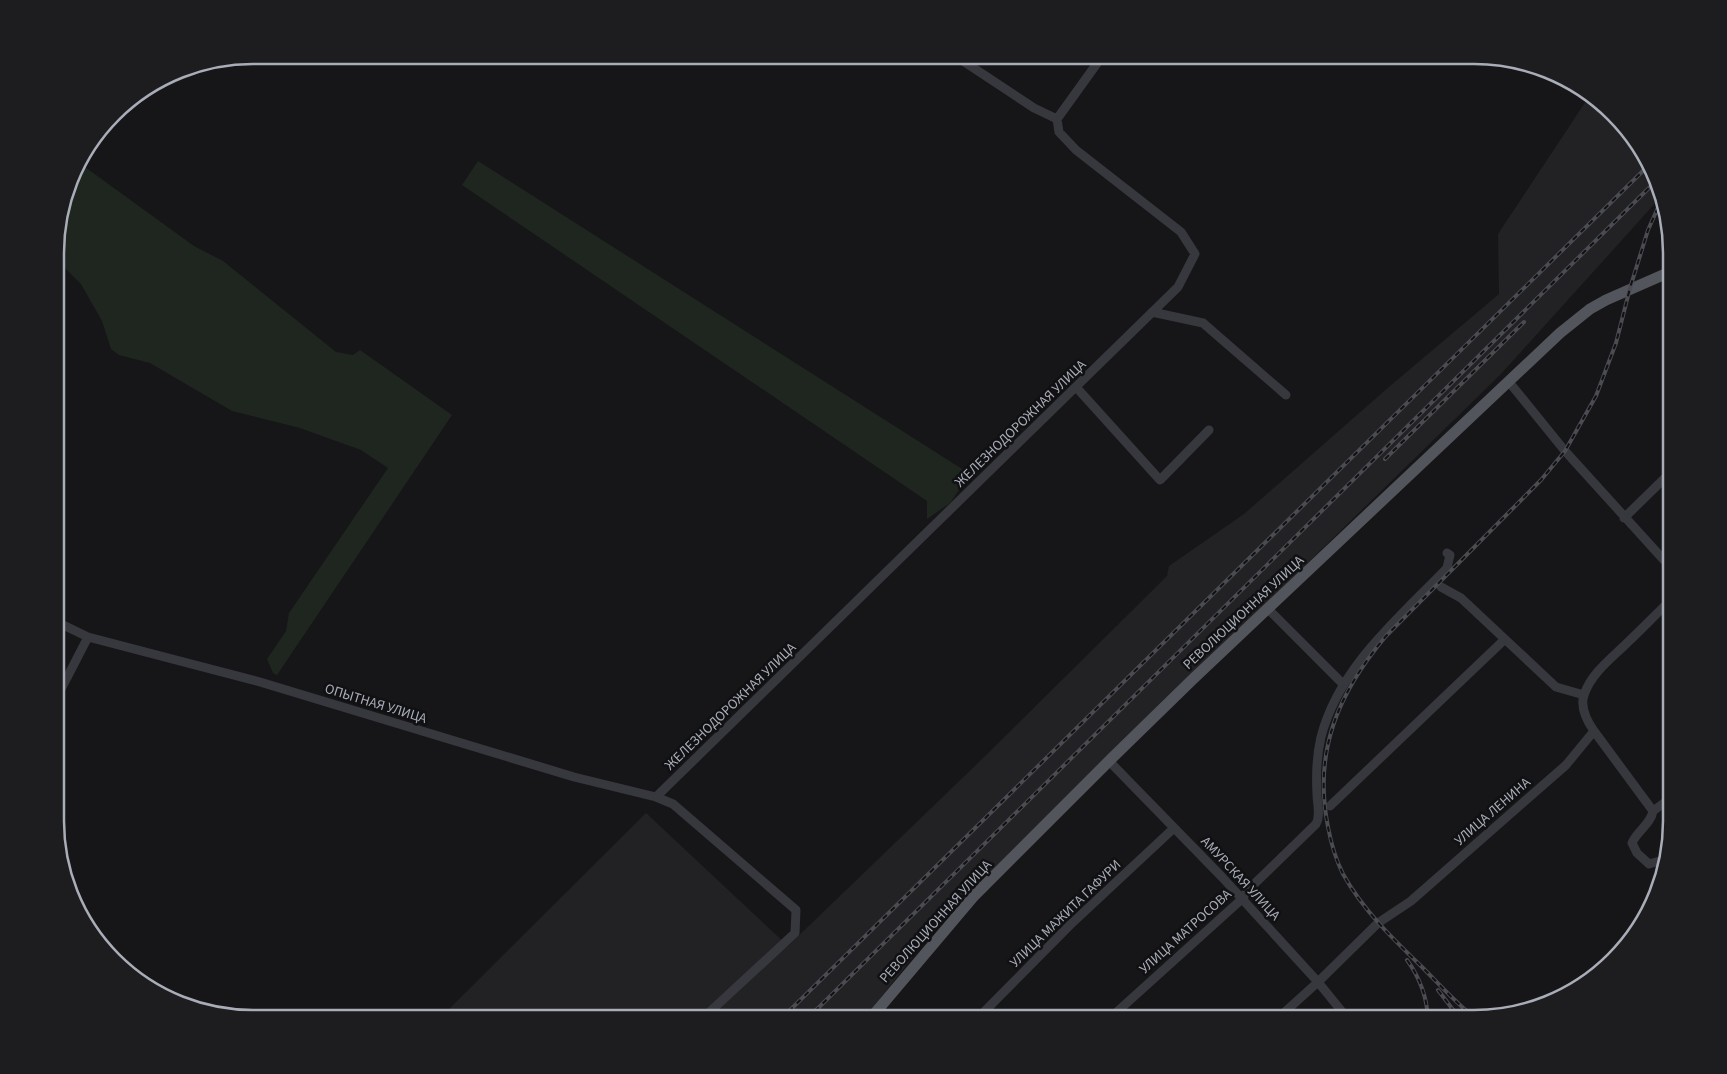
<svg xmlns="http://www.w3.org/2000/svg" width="1727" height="1074" font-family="'Source Sans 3',sans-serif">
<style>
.built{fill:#222225}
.green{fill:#1e261f}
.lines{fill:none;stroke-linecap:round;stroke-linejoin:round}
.minor{stroke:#37383d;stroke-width:9}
.major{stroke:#53555c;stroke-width:11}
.rail-casing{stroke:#4a4c52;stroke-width:4}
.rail{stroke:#111113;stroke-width:2;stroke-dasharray:5.5;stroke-linecap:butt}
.labels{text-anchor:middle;stroke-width:5;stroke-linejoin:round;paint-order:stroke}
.street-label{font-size:14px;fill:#a8adb8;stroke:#111113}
.rim{fill:none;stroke:#a8adb8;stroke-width:2.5}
</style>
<rect width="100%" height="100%" fill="#161618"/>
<path class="built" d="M1590 95 1645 154 1659 199 1501 374 941 921 864 1019H439L646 813 788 946 979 762 1167 576 1169 566 1244 514 1390 386 1499 294 1498 234Z"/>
<path class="green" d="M478 161 970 474 950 503 927 519V501L462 185Z
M78 162 194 246 223 261 336 352 353 355 360 350 452 415 277 675 273 673 267 659 286 631 289 613 388 468 361 450 300 428 232 411 150 363 119 355 111 349 102 321 81 284 57 260V227L76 165Z"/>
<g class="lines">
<path class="minor" d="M954 55 1034 108 1057 119
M1152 312 1203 323 1286 395
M1509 382 1565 451 1672 569
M1076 387 1160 480 1209 430
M1624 518 1672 471
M1441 587 1461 598 1556 687 1584 695
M1268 609 1343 684
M57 622 88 637 260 682 574 777 656 797 673 804 796 910 795 933 702 1019
M57 697 88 637
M1594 731 1653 811 1672 797
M1109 761 1222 877 1318 982 1348 1019
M656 797 1178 287 1195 254 1181 232 1076 150 1059 132 1057 119 1103 55
M1330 806 1504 640
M1653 811C1651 824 1637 831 1632 843L1637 853 1649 864 1667 859
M977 1019 1070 925 1174 828
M1109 1019 1242 899 1247 891 1316 824C1321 815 1317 804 1317 794 1316 776 1317 754 1321 737 1339 667 1399 618 1447 568L1450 555 1447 553
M1277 1019 1318 982 1378 923 1411 901 1566 765 1594 731C1587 721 1580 707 1584 695 1591 673 1612 658 1628 642 1643 628 1657 613 1672 599"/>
<path class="major" d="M870 1019 974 896 1109 761 1192 680 1560 333 1590 309 1606 300 1672 271"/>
<g class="rail-casing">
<path id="rail" d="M1385 459 1524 322
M1407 960C1420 978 1427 997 1428 1019
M1438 990 1460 1019
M781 1019 1649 165
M807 1019 1654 183
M1476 1019C1456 1003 1439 984 1421 966 1392 938 1363 910 1343 874 1336 860 1331 843 1328 827 1313 752 1338 693 1386 636L1541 480 1565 451 1596 396 1616 343 1630 288 1648 230 1660 203"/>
</g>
<use href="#rail" class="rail"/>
</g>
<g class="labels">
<g class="street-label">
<text transform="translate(1020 423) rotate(-44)" y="5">ЖЕЛЕЗНОДОРОЖНАЯ УЛИЦА</text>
<text transform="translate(1243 612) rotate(-43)" y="5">РЕВОЛЮЦИОННАЯ УЛИЦА</text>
<text transform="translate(376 703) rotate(17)" y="5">ОПЫТНАЯ УЛИЦА</text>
<text transform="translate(730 706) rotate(-44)" y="5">ЖЕЛЕЗНОДОРОЖНАЯ УЛИЦА</text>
<text transform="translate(1492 811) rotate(-41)" y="5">УЛИЦА ЛЕНИНА</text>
<text transform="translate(1241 878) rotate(47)" y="5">АМУРСКАЯ УЛИЦА</text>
<text transform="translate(1065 913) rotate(-44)" y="5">УЛИЦА МАЖИТА ГАФУРИ</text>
<text transform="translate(935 921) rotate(-48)" y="5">РЕВОЛЮЦИОННАЯ УЛИЦА</text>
<text transform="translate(1185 931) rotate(-42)" y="5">УЛИЦА МАТРОСОВА</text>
</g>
</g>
<path d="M0 0H1727V1074H0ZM253 64H1474A189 189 0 0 1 1663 253V821A189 189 0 0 1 1474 1010H253A189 189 0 0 1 64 821V253A189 189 0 0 1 253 64Z" fill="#1d1d20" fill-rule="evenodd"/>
<path class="rim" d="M253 64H1474A189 189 0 0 1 1663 253V821A189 189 0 0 1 1474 1010H253A189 189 0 0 1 64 821V253A189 189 0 0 1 253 64Z"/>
</svg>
